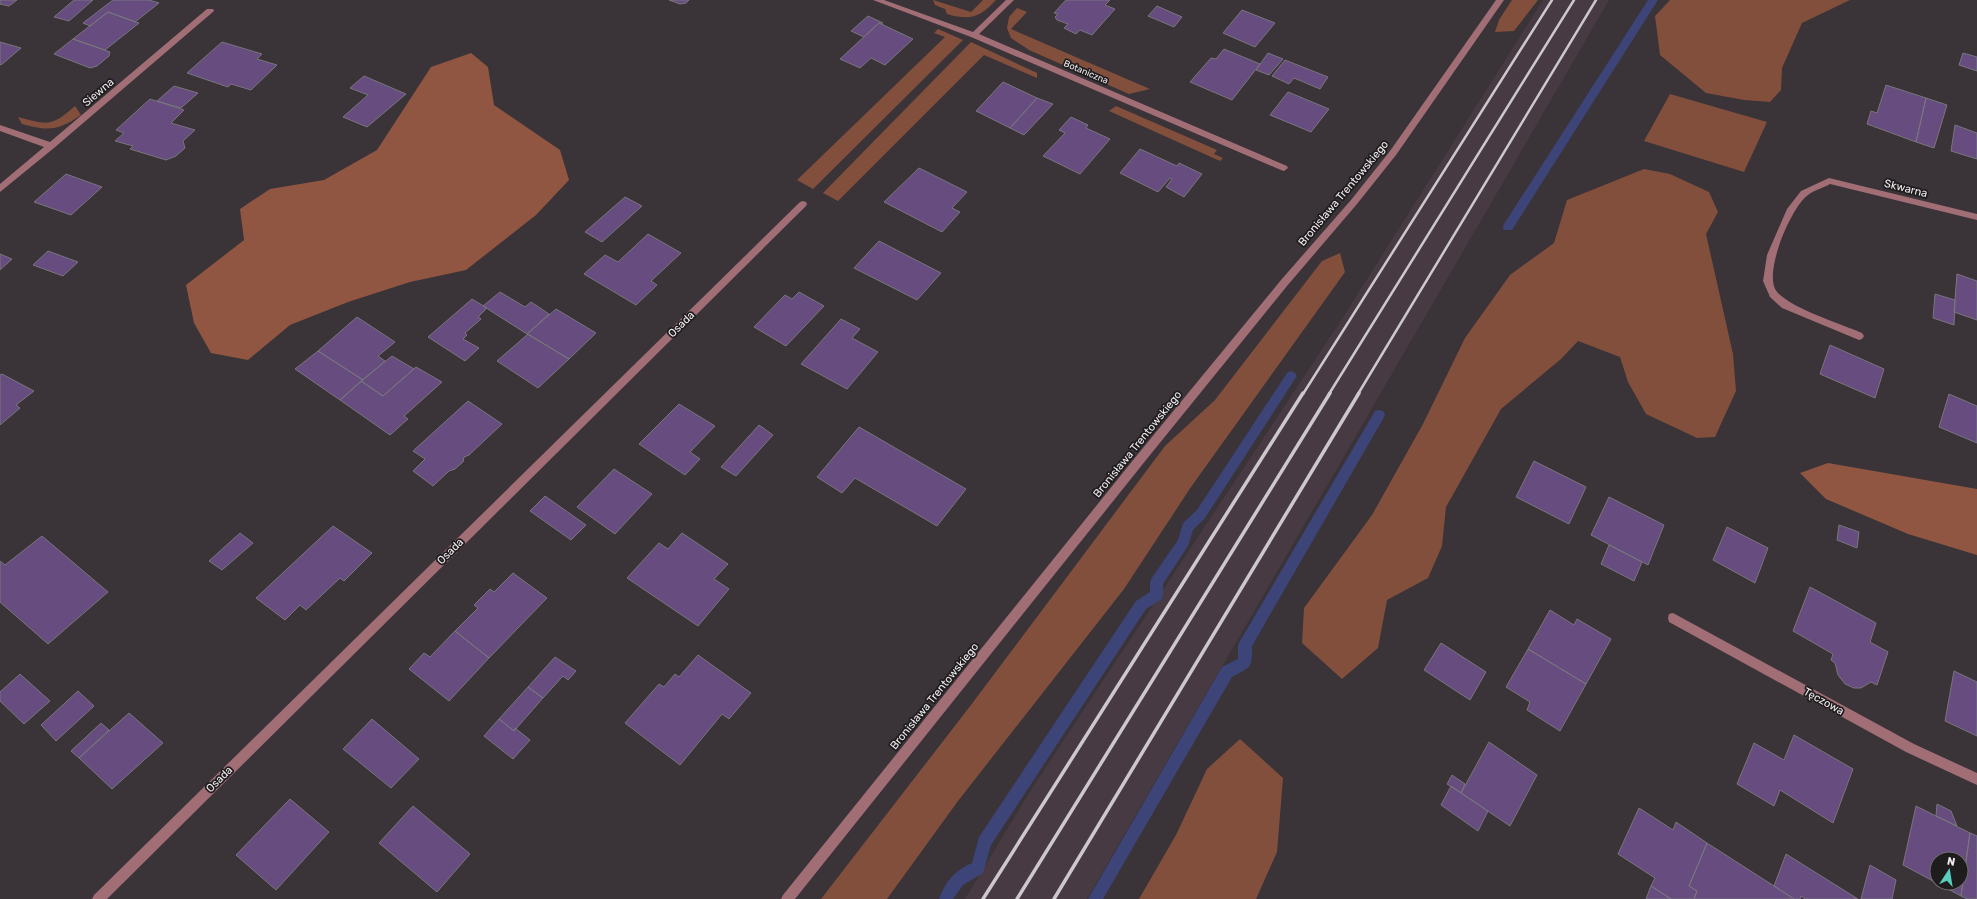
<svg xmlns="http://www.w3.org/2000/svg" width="1977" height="899" font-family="Rubik,sans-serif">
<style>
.built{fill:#473a42}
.green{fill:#824f3d}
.forest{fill:#915641}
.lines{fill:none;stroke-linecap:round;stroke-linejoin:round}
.stream{fill:#3d4477;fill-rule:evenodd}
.building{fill:#664c7f;stroke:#79767d;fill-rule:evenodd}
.minor{fill:#a16e76;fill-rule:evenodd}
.rail-far1{stroke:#cdc8cb;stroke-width:2.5}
.rail{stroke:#cdc8cb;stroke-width:3.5}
.labels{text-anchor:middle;stroke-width:3.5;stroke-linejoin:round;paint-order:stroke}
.far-street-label{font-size:9px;fill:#f0ecef;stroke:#1f1c1e}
.street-label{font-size:11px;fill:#f0ecef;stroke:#1f1c1e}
</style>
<rect width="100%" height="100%" fill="#3a3338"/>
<path class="built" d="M1543 0H1609L1087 899H965L1032 788 1340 322Z"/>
<path class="green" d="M933 0 971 12 983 0H996C980 17 971 21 947 14L945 9 935 5Z
M1512 0H1538L1514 31 1495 32 1499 20Z
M1670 0H1850L1802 23 1782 68 1781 90 1770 102 1744 100 1706 93 1660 55 1655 16Z
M1017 8 1027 12 1011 29 1150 89 1129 94 1029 50 1011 38 1007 28 1009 17Z
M938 29 963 40 813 189 797 180 945 37 934 33Z
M971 42 1037 73V78L984 55 838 201 823 193Z
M1670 94 1767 122 1744 172 1644 141Z
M75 106 81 115C58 131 48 131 22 124L18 117C48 125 51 127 75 106Z
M1116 106 1217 150 1214 154 1223 158 1220 161 1109 111Z
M1644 169 1670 174 1709 192 1718 212 1706 234 1733 354 1736 391 1715 437 1697 438 1646 414 1628 382 1620 357 1578 341 1561 359 1501 409 1446 507 1442 546 1428 578 1387 600 1378 648 1342 679 1302 643 1304 608 1372 515 1423 424 1465 338 1510 275 1554 243 1567 200Z
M1340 253 1345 272 1191 487 1124 589 958 801 887 899H821L971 705 1165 446 1215 400 1322 261Z
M1240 739 1283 778 1277 852 1256 899H1139L1176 835 1207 769Z"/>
<path class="forest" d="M471 53 488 67 494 105 560 150 569 180 536 215 466 270 410 282 348 302 290 325 248 360 211 353 194 323 186 285 244 240 240 209 270 189 324 180 377 150 431 67Z
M1828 463 1977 489V555L1908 534 1826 499 1800 473Z"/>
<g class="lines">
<path class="stream" d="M1648 0H1658L1512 230H1504L1503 227 1504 224Z
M1291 371 1295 373 1297 376 1295 379 1205 518 1193 530 1188 546 1163 584V595L1162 599 1146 609 991 845 983 873 963 885 953 899H939C946 881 954 871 972 863L979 837 1136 601 1150 592V583L1151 579 1178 540 1183 523 1197 510 1287 373Z
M1379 410 1383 411 1385 415 1383 419 1252 646C1252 669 1252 666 1232 677L1103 899H1088L1222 667 1238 659V645L1240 641 1375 411Z"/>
</g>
<path class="building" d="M0 0H17L9 6 0 4Z
M74 0H93L69 21 54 17Z
M113 0H149L159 3 135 22 108 12 90 26 83 23Z
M669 0H689L686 3 680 4Z
M1066 0H1110L1105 5 1115 9 1092 35 1080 30 1076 34 1064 28 1068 24 1057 20 1055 17 1058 14 1054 13Z
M1157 6 1182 17 1174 27 1148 16Z
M1242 10 1275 23 1255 47 1223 33Z
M108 12 139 23 105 50 73 39Z
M868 16 883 23H879L864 37 851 31Z
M879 23 913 39 885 65 871 58 860 68 840 59Z
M73 39 110 52 109 56 97 66 90 68 54 54Z
M0 42 21 48 1 65 0 64Z
M222 42 262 54 257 59 277 65 251 90 231 84 228 87 187 73Z
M1224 49 1260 64 1232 100 1190 82 1211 58 1216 59Z
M1268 53 1283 59 1269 75 1256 70Z
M1963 53 1977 57V71L1959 65Z
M1285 60 1328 77 1320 89 1294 78 1289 84 1272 76Z
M364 76 406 94 367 127 343 117 368 95 350 88Z
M1003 82 1037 98 1010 128 976 111Z
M1886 85 1926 98 1916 142 1867 124 1871 111 1877 113Z
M174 86 198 93 181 108 157 101Z
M1288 92 1329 109 1311 132 1270 115Z
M1037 98 1053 104 1024 135 1010 128Z
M1926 98 1947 105 1934 148 1916 142Z
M150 99 184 110 171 123 195 130 183 141 185 148 176 156 166 160 130 149 133 146 115 141 124 133 116 130Z
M1071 117 1088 125 1086 128 1110 139 1080 174 1043 156 1065 133 1059 130Z
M1955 125 1977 133V159L1951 151Z
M1140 149 1177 166 1179 163 1202 174 1184 197 1166 187 1172 179 1170 178 1158 192 1120 173Z
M919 168 967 192 952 208 960 212 942 232 884 202Z
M66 174 102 187 71 215 34 202Z
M625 197 642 206 602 242 585 232Z
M648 234 681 253 651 281 657 285 636 305 584 274 605 255 618 262Z
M879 241 941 273 917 300 854 268Z
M48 251 78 262 63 276 33 265Z
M0 254 12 259 0 270Z
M1957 274 1977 281V320L1954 312Z
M500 292 525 307 531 302 549 314 527 334 483 306Z
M799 292 824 306 786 346 754 327 785 295 792 299Z
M1935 294 1955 300 1954 325 1933 318Z
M472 299 487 308 478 317 481 319 465 333 467 335 463 339 479 348 465 361 428 337Z
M556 309 596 333 569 359 527 334Z
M357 317 395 342 378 356 385 361 363 380 318 351Z
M841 319 860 329 852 338 878 352 847 389 801 364Z
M528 334 569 359 538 388 497 361Z
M1830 345 1884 369 1875 398 1820 374Z
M318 351 363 380 340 400 295 369Z
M392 356 414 369 383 396 361 381Z
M416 367 442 382 404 416 408 419 390 435 340 400 361 381 383 396Z
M2 374 34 391 16 405 20 408 0 425V375Z
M1949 394 1977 406V443L1939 427Z
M468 401 502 424 469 455 464 457 463 462 455 469 449 471 433 486 413 471 425 459 413 451Z
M679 404 715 426 690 452 700 459 685 475 639 444Z
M759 425 773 435 736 476 721 467Z
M859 427 966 489 937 526 855 478 842 493 817 477Z
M1534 461 1586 487 1569 524 1516 497Z
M614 469 652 494 615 534 577 507Z
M545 496 586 525 571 540 530 511Z
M1609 497 1664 525 1648 565 1591 535Z
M1839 525 1859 532 1857 548 1837 540Z
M333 526 372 553 344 581 340 578 306 610 300 605 285 620 256 598Z
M1727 527 1768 548 1755 583 1713 560Z
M240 533 253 543 222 570 209 561Z
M682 533 728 564 714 579 729 589 698 626 627 578 659 543 668 549Z
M42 536 108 592 48 644 0 602V561L5 565Z
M1609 545 1642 562 1634 581 1601 564Z
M513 573 547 598 489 658 455 631 478 608 474 605 490 589 494 592Z
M1810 587 1876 623 1870 642 1888 652 1877 685 1871 682 1861 688H1854L1845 684 1838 675 1835 663 1831 660 1833 654 1793 631Z
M1550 610 1574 625 1577 619 1611 639 1586 684 1528 649Z
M455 631 489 658 449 701 409 669 424 653 430 657Z
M1441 643 1486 672 1470 700 1424 670Z
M1528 649 1586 684 1560 731 1527 710 1530 702 1506 687Z
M698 655 751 693 729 719 722 714 680 765 625 723 659 684 664 687 675 674 679 677Z
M555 657 576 671 568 680 563 676 543 698 528 687Z
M1954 671 1977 682V736L1945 721Z
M20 674 50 701 24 724 0 701V692Z
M528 687 543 698 514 731 499 719Z
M78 691 94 706 56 741 41 725Z
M129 713 163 743 112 789 79 758Z
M372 719 419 759 391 788 343 749Z
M499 719 514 731 515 728 530 740 513 759 484 736Z
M101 723 109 730 79 758 71 751Z
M1794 735 1853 769 1833 823 1780 790 1774 806 1737 784 1754 743 1784 760Z
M1489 742 1537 775 1510 826 1461 793Z
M1452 775 1465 784 1461 793 1447 784Z
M1451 786 1488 811 1478 831 1441 805Z
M290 799 329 832 276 890 236 855Z
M1937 804 1951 811 1957 826 1936 816Z
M413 806 470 854 437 892 379 843Z
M1916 806 1970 833 1961 896 1903 865ZM1937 859H1961V883H1937Z
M1639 808 1673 830 1676 822 1707 843 1689 886 1697 891 1694 899H1671L1651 886 1655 878 1618 854Z
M1970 833 1977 836V899H1967L1961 896Z
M1707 843 1774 886 1794 899H1694L1697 891 1689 886Z
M1786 854 1858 899H1805L1801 896 1800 899H1794L1774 886Z
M1870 865 1896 880 1892 899H1861Z
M1651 886 1671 899H1646Z"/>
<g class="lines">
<path class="minor" d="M873 0H884L973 32 1006 0H1014L979 34 1287 166 1288 168 1284 171 1281 170 971 37Z
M1496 0H1504L1396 155 1357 204 1287 286 1146 460 795 899H781L783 895 1138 454 1281 280 1351 200 1390 151Z
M207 9H213L214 11 54 148 0 192V184L44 147 0 131V125L50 142Z
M1829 178 1977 214V220L1830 184C1823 188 1814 190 1808 195 1791 207 1762 275 1777 292 1792 309 1841 324 1862 333L1864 336 1862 339 1859 340 1782 308 1770 297 1763 281 1767 255 1787 209 1801 191Z
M803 201 806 202 807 204 806 206 107 899H92L94 895 800 202Z
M1673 613 1914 744 1977 773V785L1906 752 1669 622 1668 618 1669 614Z"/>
<path class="rail-far1" d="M1303 394 1552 0
M1329 394 1574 0
M1358 394 1596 0"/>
<path class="rail" d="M983 899 1303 393
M1017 899 1330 393
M1054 899 1359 393"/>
</g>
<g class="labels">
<g class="far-street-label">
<text transform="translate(1086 72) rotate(23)" y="3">Botaniczna</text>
</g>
<g class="street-label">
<text transform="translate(98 92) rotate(-40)" y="4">Siewna</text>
<text transform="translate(1906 188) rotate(14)" y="4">Skwarna</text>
<text transform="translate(1343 193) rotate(-50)" y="4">Bronisława Trentowskiego</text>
<text transform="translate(681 324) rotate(-45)" y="4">Osada</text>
<text transform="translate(1137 444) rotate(-51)" y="4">Bronisława Trentowskiego</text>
<text transform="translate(450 551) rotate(-45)" y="4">Osada</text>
<text transform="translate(934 696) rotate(-51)" y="4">Bronisława Trentowskiego</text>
<text transform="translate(1824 701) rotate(29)" y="4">Tęczowa</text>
<text transform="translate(219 779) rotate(-45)" y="4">Osada</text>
</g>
</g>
<g transform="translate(1949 871) rotate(12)"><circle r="19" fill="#1f1c1e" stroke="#736f72"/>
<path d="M0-3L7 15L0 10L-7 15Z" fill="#59cebe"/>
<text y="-6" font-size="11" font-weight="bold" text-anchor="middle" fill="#f0ecef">N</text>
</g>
</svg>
